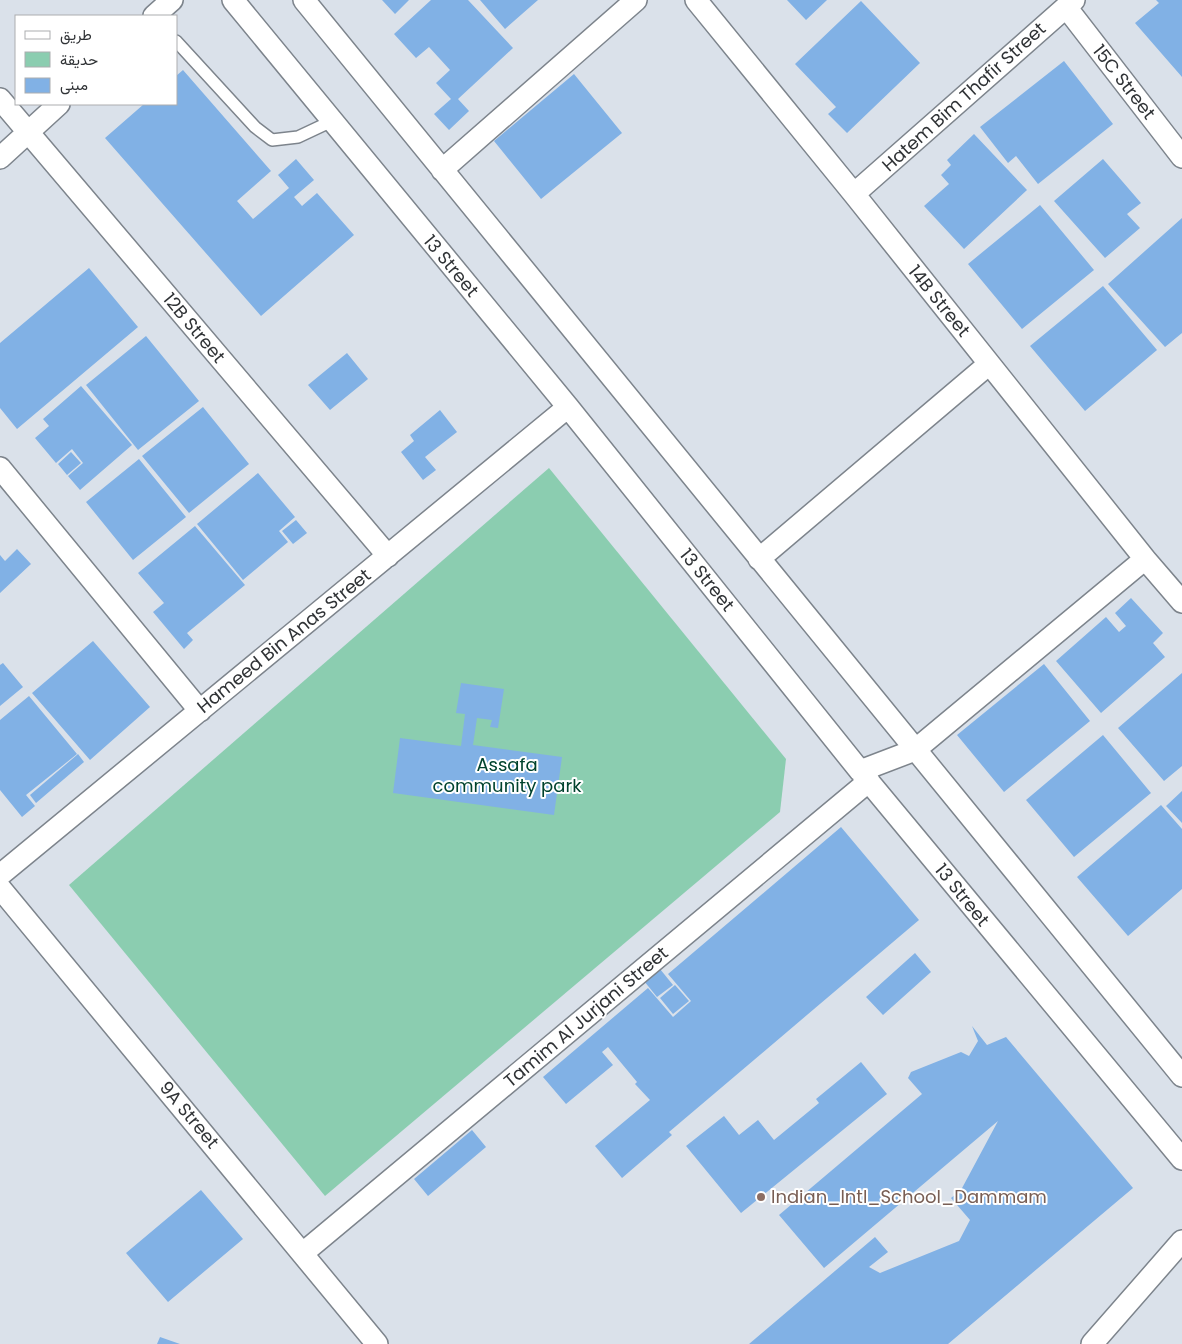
<svg xmlns="http://www.w3.org/2000/svg" width="1182" height="1344" font-family="Poppins,Vazirmatn,sans-serif">
<style>
.green{fill:#8bcdb0}
.building{fill:#81b1e5}
.lines{fill:none;stroke-linecap:round;stroke-linejoin:round}
.lane-casing{stroke:#7d848c;stroke-width:14}
.street-casing{stroke:#7d848c;stroke-width:24}
.lane{stroke:#fff;stroke-width:11}
.street{stroke:#fff;stroke-width:21}
.education-dot{fill:#8d6e63;stroke:#fff;stroke-width:2}
.labels{text-anchor:middle;stroke-width:4;stroke-linejoin:round;paint-order:stroke}
.street-label{font-size:18px;fill:#303336;stroke:#fff}
.park-label{font-size:18px;fill:#00432e;stroke:#fff}
.education-label{font-size:18px;fill:#785e54;stroke:#fff;text-anchor:start}
</style>
<rect width="100%" height="100%" fill="#dae1ea"/>
<path class="green" d="M549 468 786 759 780 812 325 1196 69 885Z"/>
<path class="building" d="M382 0H409L395 14Z
M431 0H468L513 48 458 99 469 111 449 130 434 114 451 99 436 83 450 70 429 47 416 58 394 34Z
M480 0H538L505 29Z
M787 0H827L806 20Z
M1156 0H1182V77L1135 23 1159 3Z
M861 1 920 63 847 133 828 114 836 107 795 64Z
M1064 61 1113 124 1038 184 1016 156 1008 163 980 127Z
M183 70 271 171 237 201 253 219 289 188 278 175 296 159 314 180 294 197 302 206 317 193 354 235 261 316 105 138 144 104H176V76Z
M574 74 622 133 541 199 494 141Z
M974 134 1027 190 964 249 924 206 949 184 941 175 951 165 947 160Z
M1103 159 1141 203 1127 214 1140 228 1105 258 1054 201Z
M1040 205 1094 270 1022 329 968 264Z
M1182 218V333L1165 347 1108 284Z
M89 268 138 327 17 429 0 408V343Z
M1103 286 1157 350 1085 411 1030 346Z
M146 336 199 401 138 450 86 385Z
M347 353 368 379 330 410 308 385Z
M81 386 132 445 80 490 68 476 83 463 72 449 56 463 35 438 49 426 43 419Z
M203 407 249 464 189 513 142 456Z
M440 410 457 432 425 457 436 470 423 480 401 452 414 441 410 435Z
M71 452 81 463 67 475 58 464Z
M139 459 186 517 133 560 86 502Z
M258 473 295 517 279 531 288 542 243 580 197 524Z
M296 520 307 533 293 544 282 531Z
M195 526 245 585 187 633 193 640 184 649 153 612 164 603 138 573Z
M17 549 31 564 0 593V555L5 561Z
M1131 598 1163 633 1153 643 1165 657 1101 713 1056 661 1106 617 1119 632 1126 626 1115 613Z
M93 641 150 707 90 760 32 693Z
M3 663 23 687 0 706V665Z
M1044 664 1090 721 1004 792 957 735Z
M1182 673V766L1164 781 1118 728Z
M461 683 504 689 498 728 490 727 492 720 477 718 473 745 562 757 554 815 393 793 400 738 461 746 465 714 456 713Z
M29 696 77 754 26 795 35 806 22 817 0 790V720Z
M1103 735 1151 793 1074 857 1026 800Z
M78 754 84 762 36 803 30 795Z
M1182 791V823L1166 806Z
M1161 805 1182 829V889L1128 936 1077 877Z
M841 827 919 920 669 1132 672 1135 622 1178 595 1146 650 1100 635 1084 637 1082 608 1047 602 1052 613 1065 566 1104 543 1077 648 988 673 1017 691 1001 668 974Z
M915 953 931 972 883 1015 866 997Z
M660 969 673 985 657 997 644 981Z
M675 985 689 1001 673 1014 660 998Z
M972 1026 987 1045 1006 1037 1133 1188 948 1344H749L875 1237 888 1252 869 1267 880 1273 959 1241 970 1220 951 1198 961 1190 998 1121 824 1268 779 1215 922 1094 908 1078 911 1072 961 1052 969 1056 978 1041Z
M861 1062 887 1094 741 1213 686 1146 724 1116 739 1135 758 1120 774 1140 819 1103 816 1099Z
M472 1130 486 1147 428 1196 414 1179Z
M201 1190 243 1239 168 1302 126 1253Z
M160 1337 180 1344H157Z"/>
<g class="lines">
<g class="lane-casing">
<path id="lane" d="M176 41 255 127 272 140 298 137 332 121"/>
</g>
<g class="street-casing">
<path id="street" d="M233 0 568 407 860 771 1182 1159
M304 0 1182 1076
M696 0 854 194 1145 559 1182 602
M1066 7 1182 157
M154 16 172 0
M0 99 388 556
M0 158 59 104
M442 170 636 0
M854 194 1074 0
M0 468 200 711
M759 559 989 364
M860 771 915 750 1145 559
M0 875 568 407
M0 888 377 1344
M303 1253 869 781
M1092 1344 1182 1241"/>
</g>
<use href="#lane" class="lane"/>
<use href="#street" class="street"/>
</g>
<circle class="education-dot" cx="761" cy="1197" r="5"/>
<g class="labels">
<g class="street-label">
<text transform="translate(1124 82) rotate(52)" y="6">15C Street</text>
<text transform="translate(964 97) rotate(-42)" y="6">Hatem Bim Thafir Street</text>
<text transform="translate(451 266) rotate(50)" y="6">13 Street</text>
<text transform="translate(939 301) rotate(51)" y="6">14B Street</text>
<text transform="translate(194 328) rotate(50)" y="6">12B Street</text>
<text transform="translate(707 580) rotate(51)" y="6">13 Street</text>
<text transform="translate(284 641) rotate(-39)" y="6">Hameed Bin Anas Street</text>
<text transform="translate(962 895) rotate(51)" y="6">13 Street</text>
<text transform="translate(586 1017) rotate(-40)" y="6">Tamim Al Jurjani Street</text>
<text transform="translate(189 1115) rotate(50)" y="6">9A Street</text>
</g>
<g class="park-label">
<text x="507" y="771">Assafa<tspan x="507" dy="21">community park</tspan></text>
</g>
<g class="education-label">
<text x="771" y="1203">Indian_Intl_School_Dammam</text>
</g>
</g>
<rect x="15" y="15" width="162" height="90" fill="#ffffff" stroke="#acadaf"/>
<rect x="25" y="31" width="25" height="8" fill="#ffffff" stroke="#acadaf"/>
<text x="60" y="40" font-size="15" fill="#303336">طريق</text>
<rect x="25" y="52" width="25" height="15" fill="#8bcdb0" stroke="#acadaf"/>
<text x="60" y="65" font-size="15" fill="#303336">حديقة</text>
<rect x="25" y="78" width="25" height="15" fill="#81b1e5" stroke="#acadaf"/>
<text x="60" y="90" font-size="15" fill="#303336">مبنى</text>
</svg>
